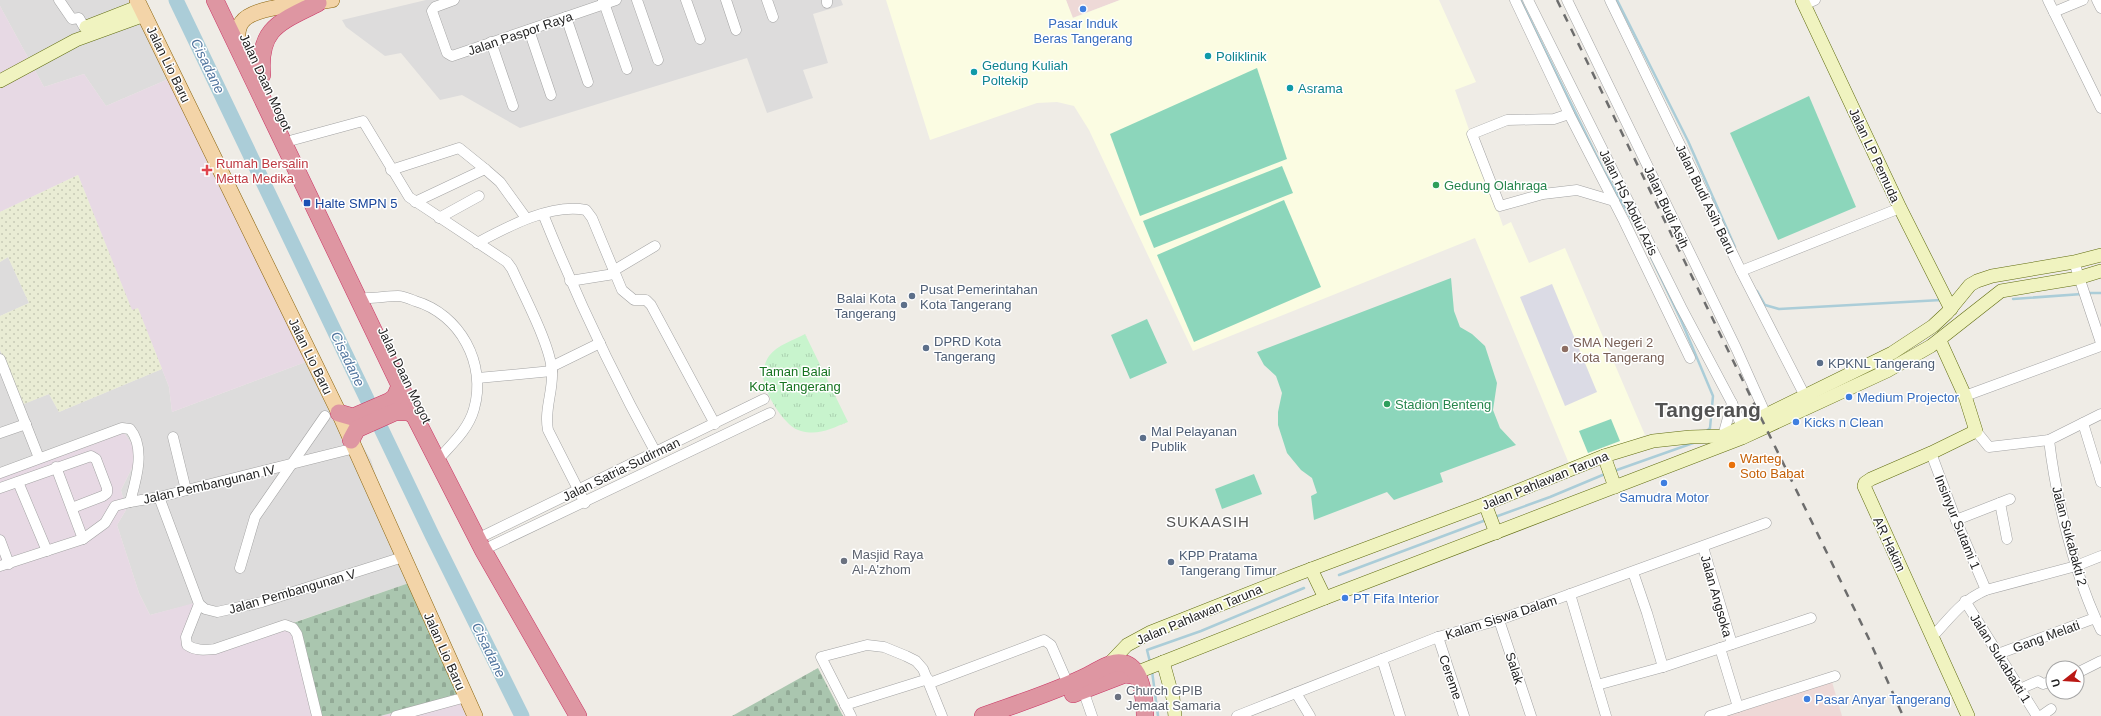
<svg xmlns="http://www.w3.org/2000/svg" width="2101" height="716" viewBox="0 0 2101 716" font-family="Helvetica,sans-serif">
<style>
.residential{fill:#dddcdc}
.commercial{fill:#eed9d7}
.industrial{fill:#e7d9e4}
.education{fill:#fbfce2}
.farmland{fill:url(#farmland-dots)}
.cemetery{fill:url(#cemetery-stones)}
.park{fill:url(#park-tufts)}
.pitch{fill:#8cd6bb}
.plaza{fill:#dbdbe5}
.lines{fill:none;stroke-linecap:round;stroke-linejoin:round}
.stream{stroke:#abcdd8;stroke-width:2.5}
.river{stroke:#abcdd8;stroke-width:15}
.street-casing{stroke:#a3a3a3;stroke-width:11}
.secondary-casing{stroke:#606c10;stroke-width:14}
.primary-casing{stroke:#8b650f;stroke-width:16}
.highway-casing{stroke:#ca3765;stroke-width:18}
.street{stroke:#fff;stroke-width:10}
.secondary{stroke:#f0f3c0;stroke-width:13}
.primary{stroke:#f3d4a8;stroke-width:15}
.highway{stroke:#de96a2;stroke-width:17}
.rail{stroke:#6d6d6d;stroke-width:2.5;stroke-dasharray:8 8;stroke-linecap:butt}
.shop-dot{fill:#3f7fe0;stroke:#fff;stroke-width:1.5}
.culture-dot{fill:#0f9aa8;stroke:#fff;stroke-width:1.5}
.health-dot{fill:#e0444e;stroke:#fff;stroke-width:1.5}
.leisure-dot{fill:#2e9e5b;stroke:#fff;stroke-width:1.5}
.transit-dot{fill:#1a4fb4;stroke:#fff;stroke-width:1.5}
.service-dot{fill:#5c6f8a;stroke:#fff;stroke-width:1.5}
.education-dot{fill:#8d6e63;stroke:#fff;stroke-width:1.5}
.food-dot{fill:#e8710a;stroke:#fff;stroke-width:1.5}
.worship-dot{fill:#6b7280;stroke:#fff;stroke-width:1.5}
.labels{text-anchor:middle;stroke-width:3;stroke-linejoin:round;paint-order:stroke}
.shop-label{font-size:13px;fill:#366cbe;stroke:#fff;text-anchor:start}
.street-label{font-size:13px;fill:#1f1f1f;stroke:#fff}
.culture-label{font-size:13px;fill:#0d838f;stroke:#fff;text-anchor:start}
.health-label{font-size:13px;fill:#be3a42;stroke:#fff;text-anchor:start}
.leisure-label{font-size:13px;fill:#27864d;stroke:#fff;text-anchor:start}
.transit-label{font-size:13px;fill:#164399;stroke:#fff;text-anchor:start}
.service-label{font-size:13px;fill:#4e5e75;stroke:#fff;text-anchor:start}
.education-label{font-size:13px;fill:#785e54;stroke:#fff;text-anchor:start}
.park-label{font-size:13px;fill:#177421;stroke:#fff}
.food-label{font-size:13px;fill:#c56008;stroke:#fff;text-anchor:start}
.worship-label{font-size:13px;fill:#5b616d;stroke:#fff;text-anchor:start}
.water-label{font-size:14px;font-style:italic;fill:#52769f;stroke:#fff}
.quarter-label{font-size:15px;letter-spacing:1px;fill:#525252;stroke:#fff}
.town-label{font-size:21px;font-weight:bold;fill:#525252;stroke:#fff}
</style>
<defs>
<pattern id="farmland-dots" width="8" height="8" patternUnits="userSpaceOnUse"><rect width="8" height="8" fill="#e9ecd4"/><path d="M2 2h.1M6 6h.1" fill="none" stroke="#c7cab6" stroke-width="1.8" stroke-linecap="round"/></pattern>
<pattern id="cemetery-stones" width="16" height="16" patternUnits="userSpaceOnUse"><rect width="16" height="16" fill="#aac6af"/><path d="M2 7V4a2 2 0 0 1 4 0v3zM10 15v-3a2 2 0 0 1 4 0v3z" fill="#92aa96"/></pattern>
<pattern id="park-tufts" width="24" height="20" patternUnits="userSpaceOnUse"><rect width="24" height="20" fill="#c8f4cd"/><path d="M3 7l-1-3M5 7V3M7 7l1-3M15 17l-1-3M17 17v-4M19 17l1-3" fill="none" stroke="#abd1b0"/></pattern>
</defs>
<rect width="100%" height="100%" fill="#efece6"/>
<g class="residential">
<polygon points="0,0 133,0 173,77 106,106 84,74 44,87 0,6"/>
<polygon points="426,0 841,0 843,5 813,14 828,63 803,70 813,98 767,113 747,58 520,128 462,95 440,100 401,53 385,56 346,27 342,20"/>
<polygon points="8,257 29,303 0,316 0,262"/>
<polygon points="0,350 23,404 49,394 59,412 162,369 169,387 172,412 311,360 371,460 409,583 210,651 184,649 197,603 150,615 139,593 117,525 126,510 121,490 139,454 124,433 0,478"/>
</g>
<g class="commercial">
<polygon points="1066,0 1120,0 1072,18"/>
<polygon points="1832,682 1842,716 1722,716"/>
</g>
<g class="industrial">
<polygon points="0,6 44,87 84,74 106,106 173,77 311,360 172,412 169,387 162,369 138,309 132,311 78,175 0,212"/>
<polygon points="124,433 139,454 121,490 126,510 117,525 139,593 150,615 198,602 184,648 210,651 293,623 314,716 0,716 0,478"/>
<polygon points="467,694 474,716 380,716"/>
</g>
<polygon class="education" points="886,0 1066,0 1073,18 1120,0 1439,0 1476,82 1455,90 1503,226 1511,222 1529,263 1565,248 1645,435 1570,466 1475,238 1193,351 1089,130 1074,106 1057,102 1037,103 930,140"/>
<polygon class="farmland" points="78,175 132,310 138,308 162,369 59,412 49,394 24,404 0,350 0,316 29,303 8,257 0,262 0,212"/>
<g class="cemetery">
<polygon points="409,583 467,694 380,716 314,716 293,623"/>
<polygon points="818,668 843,716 732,716"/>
</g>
<path class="park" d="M805,334L848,422C832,428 819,436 801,431C786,428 767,397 764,382C762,374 764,363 769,356C777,345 794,340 805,334Z"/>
<g class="pitch">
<polygon points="1257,68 1287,159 1140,216 1110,134"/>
<polygon points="1809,96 1856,207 1778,240 1730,133"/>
<polygon points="1282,166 1293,193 1154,248 1143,221"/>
<polygon points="1284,200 1321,287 1194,342 1157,255"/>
<polygon points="1451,278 1454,311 1460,327 1472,334 1485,346 1497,383 1493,410 1500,428 1516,445 1440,473 1443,482 1394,500 1387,492 1314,520 1311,496 1317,493 1312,478 1301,470 1287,453 1278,425 1278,412 1282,393 1276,376 1264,365 1257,352"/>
<polygon points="1147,319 1167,363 1130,379 1111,335"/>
<polygon points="1611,419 1620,441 1588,453 1579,431"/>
<polygon points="1254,474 1262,494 1222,509 1215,489"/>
</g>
<polygon class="plaza" points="1552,284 1597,392 1565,406 1520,297"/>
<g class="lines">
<g class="stream">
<polyline points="1617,0 1688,141 1735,247"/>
<polyline points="1521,1 1603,169 1638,231"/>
<polyline points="1651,257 1681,320 1713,396 1710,428 1707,431"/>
<polyline points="1757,291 1765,305 1779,309 1941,300"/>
<polyline points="2087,293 2101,293"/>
<polyline points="2013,299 2082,294"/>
<polyline points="1614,471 1696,442"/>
<polyline points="1495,517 1550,497 1605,474"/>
<polyline points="1339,575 1486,520"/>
<polyline points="1150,662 1147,650 1201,631 1304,588"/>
<polyline points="1152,671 1158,716"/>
</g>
<polyline class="river" points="176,0 432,535 522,716"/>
<defs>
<g id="street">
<polyline points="59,0 72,19 79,18 84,27"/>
<polyline points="454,0 435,7 432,11 447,53 452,56 616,0"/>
<polyline points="603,0 627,69"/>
<polyline points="637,0 658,60"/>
<polyline points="686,0 700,39"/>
<polyline points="726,0 736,30"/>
<polyline points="767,0 773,17"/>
<polyline points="827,0 827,3"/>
<polyline points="1515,0 1569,114 1624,221 1690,358"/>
<polyline points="1528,0 1681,307 1732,403 1742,427"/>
<polyline points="1567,0 1736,348 1766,415"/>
<polyline points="1610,0 1741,271 1805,396"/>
<polyline points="2048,0 2101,108"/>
<polyline points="2097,0 2101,8"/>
<polyline points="1804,5 1815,0"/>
<polyline points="2054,12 2083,0"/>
<polyline points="566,17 588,82"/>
<polyline points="529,30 551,95"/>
<polyline points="491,42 513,106"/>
<polyline points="1569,114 1554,119 1507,120 1472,134 1500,206 1543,194 1577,190 1614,201"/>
<path d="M293,140L363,121L409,197L507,262L512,269C523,294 551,346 552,372C553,392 544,410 548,430L585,503"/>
<polyline points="485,169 500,182 526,218"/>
<polyline points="391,170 459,148 485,169 415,202"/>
<path d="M543,214C576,296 613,375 656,453"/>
<polyline points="439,218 479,196"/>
<path d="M477,243C507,227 551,203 586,210L592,218L622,290L634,300H646L651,305L715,424"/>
<polyline points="2074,262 2101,343"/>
<polyline points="613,271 655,246"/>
<polyline points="1741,271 1900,208"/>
<polyline points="570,281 614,274"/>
<path d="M367,298C377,298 388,296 398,296C403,296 410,299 415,301C460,314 487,364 474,409C469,427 456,440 443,454"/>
<polyline points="0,359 39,458"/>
<polyline points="551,367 600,343"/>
<polyline points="478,378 552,371"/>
<polyline points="1965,396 2101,346"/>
<polyline points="2083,423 2101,482"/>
<polyline points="1976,431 1989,447 2049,440 2101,414"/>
<polyline points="0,433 26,424"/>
<polyline points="1723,436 1732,403"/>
<polyline points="173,437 186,490"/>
<path d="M2049,440C2056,499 2075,577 2101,630"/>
<polyline points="1931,453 1956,520 1986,590"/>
<polyline points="56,467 83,539 105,523 115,506 130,502"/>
<path d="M0,473L122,428L130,429C146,448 136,480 130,502L159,497L355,448"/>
<polyline points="18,482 47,551"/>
<polyline points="0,488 91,456 96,459 107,488 107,493 103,496 72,508"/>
<polyline points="159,497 199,604 205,609 217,612 262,602 403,557"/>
<polyline points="2000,503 2007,539"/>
<polyline points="1956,520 2010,499"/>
<polyline points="477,539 764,399"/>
<polyline points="0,540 9,564"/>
<polyline points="1703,547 1732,644"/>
<polyline points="483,550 770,413"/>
<polyline points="0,566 83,539"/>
<polyline points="240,568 255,517 325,416"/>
<polyline points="1633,572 1647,613 1663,667"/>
<polyline points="1570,594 1606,716"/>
<polyline points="1965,601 2037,716"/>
<path d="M199,604L186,637L187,645C196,651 204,650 215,649L285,625L293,628L297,634L317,716"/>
<polyline points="1499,620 1531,716"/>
<path d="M1933,636C1951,617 1961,601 1986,590L2076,566L2101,556"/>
<polyline points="1438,637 1464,716"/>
<polyline points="1720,648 1738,707"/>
<polyline points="1998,654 2095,618"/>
<polyline points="1382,659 1400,716"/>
<polyline points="2077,673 2101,661"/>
<polyline points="930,683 1044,640 1051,645 1068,684"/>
<polyline points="1597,685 1663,667 1811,618"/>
<polyline points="2020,689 2038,681 2043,684 2053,681"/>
<polyline points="1083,690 1092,716"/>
<polyline points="1296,693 1310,716"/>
<polyline points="845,705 928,679"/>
<polyline points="396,716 466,697"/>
<polyline points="851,716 821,657 867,645 884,647 906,656 916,661 923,669 942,716"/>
<polyline points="1237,716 1438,637 1499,620 1766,523"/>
<polyline points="1710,716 1835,676"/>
<polyline points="2041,716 2051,709"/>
</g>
<g id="secondary">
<polyline points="1802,0 1900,208 1951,309"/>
<polyline points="86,27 140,6"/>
<polyline points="0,81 76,40 145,15"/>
<polyline points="1940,341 1965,396 1976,431 1931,453 1871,479 1865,483 1864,486 1968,716"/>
<polyline points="1604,456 1615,487"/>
<polyline points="1485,504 1496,533"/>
<polyline points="1311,569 1325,598"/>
<polyline points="1163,662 1173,698 1175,716"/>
<polyline points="1108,665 1127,645 1151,632 1298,574 1485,504 1604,456 1653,441 1690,437 1723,436 1892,353 1933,326 1947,313 1970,285 1977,281 1992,276 2074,262 2101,255"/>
<polyline points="1137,676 1143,670 1325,598 1742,438 1887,371 1931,346 2001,291 2078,278 2101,271"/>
</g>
<g id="primary">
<polyline points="137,0 339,413 475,716"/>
<path d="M238,49C238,40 236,29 242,22C254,5 311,4 332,0"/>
</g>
<g id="highway">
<polyline points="215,0 414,415 483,550 578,716"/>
<path d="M262,75C258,27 281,22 318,3"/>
<polyline points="339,413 353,417 390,401 395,397 400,386"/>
<polyline points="351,440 357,429 395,412 408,412 414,415"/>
<polyline points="1073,694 1125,674 1137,676"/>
<path d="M983,716C1019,703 1055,692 1089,675C1100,670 1112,659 1126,664C1142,670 1145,701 1145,716"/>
</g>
</defs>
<use href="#street" class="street-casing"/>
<use href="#secondary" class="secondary-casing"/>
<use href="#primary" class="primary-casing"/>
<use href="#highway" class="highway-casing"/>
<use href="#street" class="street"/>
<use href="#secondary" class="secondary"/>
<use href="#primary" class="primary"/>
<use href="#highway" class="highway"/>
<polyline class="rail" points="1557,0 1868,637 1903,716"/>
</g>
<g class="shop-dot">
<circle cx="1083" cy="9" r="4"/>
<circle cx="1849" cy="397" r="4"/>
<circle cx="1796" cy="422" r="4"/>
<circle cx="1664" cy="483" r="4"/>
<circle cx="1345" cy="598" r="4"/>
<circle cx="1807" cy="699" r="4"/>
</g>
<g class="culture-dot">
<circle cx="1208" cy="56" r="4"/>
<circle cx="974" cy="72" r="4"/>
<circle cx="1290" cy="88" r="4"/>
</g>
<path class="health-dot" d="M205 164h4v4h4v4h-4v4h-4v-4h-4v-4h4z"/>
<g class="leisure-dot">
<circle cx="1436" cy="185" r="4"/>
<circle cx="1387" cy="404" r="4"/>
</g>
<rect class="transit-dot" x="303" y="199" width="8" height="8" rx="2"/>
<g class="service-dot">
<circle cx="912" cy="296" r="4"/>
<circle cx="904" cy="305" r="4"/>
<circle cx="926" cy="348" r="4"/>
<circle cx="1820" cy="363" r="4"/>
<circle cx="1143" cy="438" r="4"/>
<circle cx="1171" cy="562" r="4"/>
</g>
<circle class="education-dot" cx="1565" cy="349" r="4"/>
<circle class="food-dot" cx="1732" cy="465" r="4"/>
<g class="worship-dot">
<circle cx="844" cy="561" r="4"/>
<circle cx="1118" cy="697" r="4"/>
</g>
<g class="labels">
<g class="shop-label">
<text x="1083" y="28" text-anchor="middle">Pasar Induk<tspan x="1083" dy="15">Beras Tangerang</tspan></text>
<text x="1857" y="402">Medium Projector</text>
<text x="1804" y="427">Kicks n Clean</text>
<text x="1664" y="502" text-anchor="middle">Samudra Motor</text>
<text x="1353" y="603">PT Fifa Interior</text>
<text x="1815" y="704">Pasar Anyar Tangerang</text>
</g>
<g class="street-label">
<text transform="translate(520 33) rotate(-19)" y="5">Jalan Paspor Raya</text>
<text transform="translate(169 64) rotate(64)" y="5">Jalan Lio Baru</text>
<text transform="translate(266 82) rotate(65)" y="5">Jalan Daan Mogot</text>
<text transform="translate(1875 155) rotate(65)" y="5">Jalan LP Pemuda</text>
<text transform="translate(1706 199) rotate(64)" y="5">Jalan Budi Asih Baru</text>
<text transform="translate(1629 202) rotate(64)" y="5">Jalan HS Abdul Azis</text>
<text transform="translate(1667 207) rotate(65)" y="5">Jalan Budi Asih</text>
<text transform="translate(311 356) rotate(64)" y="5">Jalan Lio Baru</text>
<text transform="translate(405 375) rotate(64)" y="5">Jalan Daan Mogot</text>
<text transform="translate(621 469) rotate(-26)" y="5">Jalan Satria-Sudirman</text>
<text transform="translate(1545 480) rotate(-22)" y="5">Jalan Pahlawan Taruna</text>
<text transform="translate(209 484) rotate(-13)" y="5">Jalan Pembangunan IV</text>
<text transform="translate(1958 522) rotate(68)" y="5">Insinyur Sutami 1</text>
<text transform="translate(2070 536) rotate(75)" y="5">Jalan Sukabakti 2</text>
<text transform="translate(1890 544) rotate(65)" y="5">AR Hakim</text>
<text transform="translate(292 591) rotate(-16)" y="5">Jalan Pembangunan V</text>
<text transform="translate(1717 596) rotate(74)" y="5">Jalan Angsoka</text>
<text transform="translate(1199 614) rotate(-23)" y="5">Jalan Pahlawan Taruna</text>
<text transform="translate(1501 617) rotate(-18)" y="5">Kalam Siswa Dalam</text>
<text transform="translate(2046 636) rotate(-20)" y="5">Gang Melati</text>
<text transform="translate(445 651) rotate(66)" y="5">Jalan Lio Baru</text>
<text transform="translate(2001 658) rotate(58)" y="5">Jalan Sukabakti 1</text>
<text transform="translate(1515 668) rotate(72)" y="5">Salak</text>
<text transform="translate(1451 677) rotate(71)" y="5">Cereme</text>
</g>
<g class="culture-label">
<text x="1216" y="61">Poliklinik</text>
<text x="982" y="70">Gedung Kuliah<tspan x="982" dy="15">Poltekip</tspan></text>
<text x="1298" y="93">Asrama</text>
</g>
<g class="health-label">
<text x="216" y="168">Rumah Bersalin<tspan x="216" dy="15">Metta Medika</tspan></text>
</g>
<g class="leisure-label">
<text x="1444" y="190">Gedung Olahraga</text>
<text x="1395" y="409">Stadion Benteng</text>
</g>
<g class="transit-label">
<text x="315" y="208">Halte SMPN 5</text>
</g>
<g class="service-label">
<text x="920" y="294">Pusat Pemerintahan<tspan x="920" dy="15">Kota Tangerang</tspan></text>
<text x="896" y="303" text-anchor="end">Balai Kota<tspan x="896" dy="15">Tangerang</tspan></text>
<text x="934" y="346">DPRD Kota<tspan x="934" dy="15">Tangerang</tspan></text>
<text x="1828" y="368">KPKNL Tangerang</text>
<text x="1151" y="436">Mal Pelayanan<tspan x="1151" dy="15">Publik</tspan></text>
<text x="1179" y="560">KPP Pratama<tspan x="1179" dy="15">Tangerang Timur</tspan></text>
</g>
<g class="education-label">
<text x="1573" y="347">SMA Negeri 2<tspan x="1573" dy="15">Kota Tangerang</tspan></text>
</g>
<g class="park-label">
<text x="795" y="376">Taman Balai<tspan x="795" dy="15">Kota Tangerang</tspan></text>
</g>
<g class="food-label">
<text x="1740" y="463">Warteg<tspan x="1740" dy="15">Soto Babat</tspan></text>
</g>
<g class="worship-label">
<text x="852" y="559">Masjid Raya<tspan x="852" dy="15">Al-A'zhom</tspan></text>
<text x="1126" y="695">Church GPIB<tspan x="1126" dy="15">Jemaat Samaria</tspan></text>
</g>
<g class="water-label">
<text transform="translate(208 66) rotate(64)" y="5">Cisadane</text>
<text transform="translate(348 359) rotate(64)" y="5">Cisadane</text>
<text transform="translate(489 650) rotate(64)" y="5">Cisadane</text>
</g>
<g class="quarter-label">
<text x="1208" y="527">SUKAASIH</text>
</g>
<g class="town-label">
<text x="1708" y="417">Tangerang</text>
</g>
</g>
<g transform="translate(2065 680) rotate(253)"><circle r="19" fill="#ffffff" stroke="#a5a5a5"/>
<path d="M0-3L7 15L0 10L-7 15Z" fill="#ba1814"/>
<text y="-6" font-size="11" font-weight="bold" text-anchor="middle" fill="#1f1f1f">U</text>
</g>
</svg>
